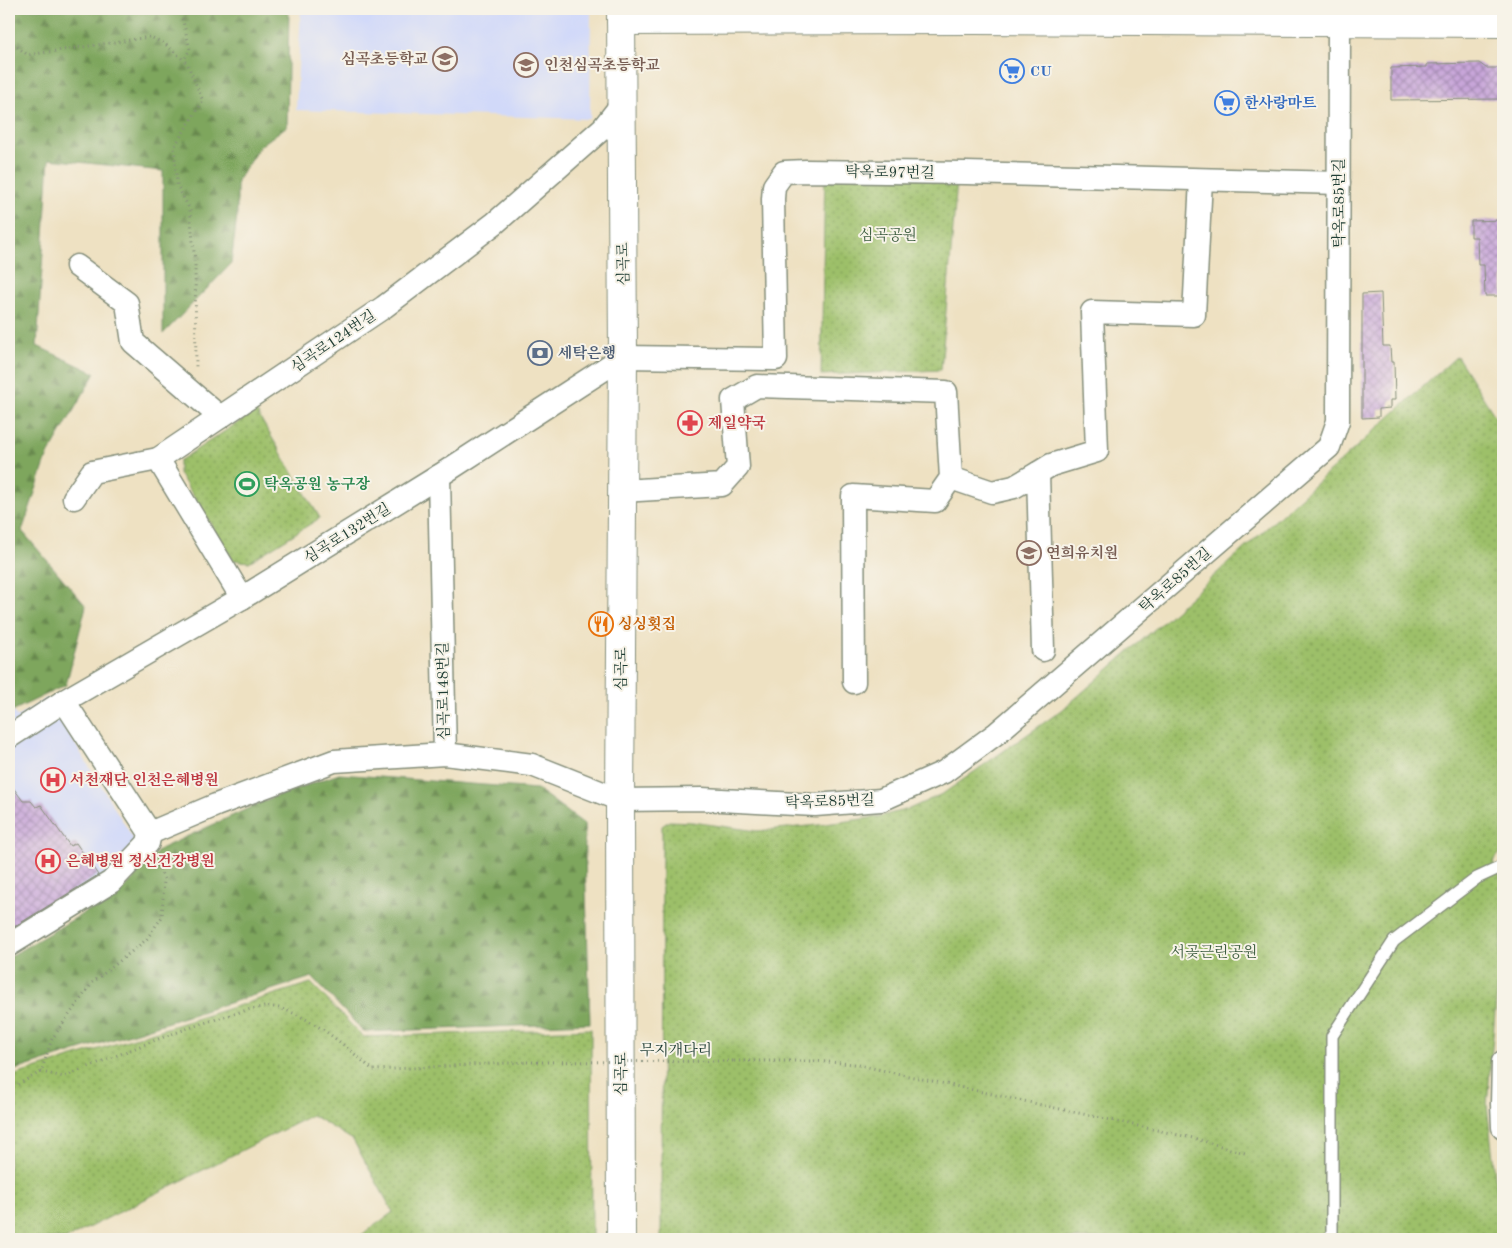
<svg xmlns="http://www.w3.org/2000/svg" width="1512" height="1248" viewBox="0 0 1512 1248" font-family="'Old Standard TT','Noto Serif KR',serif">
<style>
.built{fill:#d1d9f9}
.green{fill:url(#green-dots);stroke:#5e7e4e}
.forest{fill:url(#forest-firs);stroke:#4e7248}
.building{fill:url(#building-cross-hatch)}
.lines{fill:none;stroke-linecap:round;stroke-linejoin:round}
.service-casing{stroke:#868f7b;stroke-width:14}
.minor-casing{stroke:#868f7b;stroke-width:25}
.tertiary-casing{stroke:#868f7b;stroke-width:30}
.path{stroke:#868f7b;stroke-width:3;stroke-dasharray:1 4;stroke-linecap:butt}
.service{stroke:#fff;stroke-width:11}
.minor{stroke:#fff;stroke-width:22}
.tertiary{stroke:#fff;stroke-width:28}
.path-bridge{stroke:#868f7b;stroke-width:3;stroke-dasharray:1 4;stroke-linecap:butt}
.labels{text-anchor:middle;stroke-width:4;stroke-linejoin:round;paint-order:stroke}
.education-label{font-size:15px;font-weight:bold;fill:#785e54;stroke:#f7f3e8;text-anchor:start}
.shop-label{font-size:15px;font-weight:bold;fill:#366cbe;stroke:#f7f3e8;text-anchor:start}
.street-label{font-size:15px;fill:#1f3d34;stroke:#f7f3e8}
.park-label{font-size:15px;fill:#3e5e41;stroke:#f7f3e8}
.service-label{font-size:15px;font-weight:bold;fill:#4e5e75;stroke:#f7f3e8;text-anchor:start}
.health-label{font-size:15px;font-weight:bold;fill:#be3a42;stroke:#f7f3e8;text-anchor:start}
.leisure-label{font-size:15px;font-weight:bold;fill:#27864d;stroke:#f7f3e8;text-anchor:start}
.food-label{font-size:15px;font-weight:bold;fill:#c56008;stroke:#f7f3e8;text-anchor:start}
</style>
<defs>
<pattern id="green-dots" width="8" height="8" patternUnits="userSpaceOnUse" patternTransform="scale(1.25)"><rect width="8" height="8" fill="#9dc069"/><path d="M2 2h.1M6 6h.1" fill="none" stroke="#7f9d57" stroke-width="1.8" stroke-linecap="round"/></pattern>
<pattern id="forest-firs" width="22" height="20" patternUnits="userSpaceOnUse" patternTransform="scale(1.25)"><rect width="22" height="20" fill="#7ea65d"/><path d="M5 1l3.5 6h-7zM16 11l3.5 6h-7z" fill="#67884e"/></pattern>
<pattern id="building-cross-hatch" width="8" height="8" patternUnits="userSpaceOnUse" patternTransform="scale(1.25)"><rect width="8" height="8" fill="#c8a6d9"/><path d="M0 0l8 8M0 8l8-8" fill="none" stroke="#a288b1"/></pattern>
</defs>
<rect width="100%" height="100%" fill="#f7f3e8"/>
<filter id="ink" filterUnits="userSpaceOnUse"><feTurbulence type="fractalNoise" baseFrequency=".02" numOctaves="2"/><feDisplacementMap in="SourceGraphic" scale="10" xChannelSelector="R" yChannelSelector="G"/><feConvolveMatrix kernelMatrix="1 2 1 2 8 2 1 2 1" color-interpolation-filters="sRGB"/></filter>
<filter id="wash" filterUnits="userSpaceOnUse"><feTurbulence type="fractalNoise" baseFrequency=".0096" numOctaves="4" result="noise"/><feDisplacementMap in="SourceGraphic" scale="20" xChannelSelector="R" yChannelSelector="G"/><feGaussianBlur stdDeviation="1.12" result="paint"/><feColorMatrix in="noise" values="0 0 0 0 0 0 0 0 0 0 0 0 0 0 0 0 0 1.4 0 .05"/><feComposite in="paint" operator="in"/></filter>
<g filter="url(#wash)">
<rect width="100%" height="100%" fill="#eee1c2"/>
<g class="built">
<polygon points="301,9 591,9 590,119 296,110"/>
<polygon points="47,698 136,843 144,862 9,953 9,706 17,717"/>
</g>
<g class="green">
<polygon points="825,169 958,169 941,370 821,375"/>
<polygon points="1457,356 1503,429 1503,849 1493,862 1503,882 1503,921 1487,1105 1501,1229 1503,1233 1503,1239 661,1239 662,826 669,821 692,822 757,831 818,825 877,817 909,809 944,793 1062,710 1165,620"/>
<polygon points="256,411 320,518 249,562 233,560 179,473 179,461"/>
<polygon points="311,983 363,1037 591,1029 592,1239 356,1239 393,1212 353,1140 312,1115 66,1239 9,1239 9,1077"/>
</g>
<g class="forest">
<polygon points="9,9 289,9 287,126 260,146 237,181 237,216 231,264 163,334 163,171 49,159 37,346 95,373 47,457 22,531 86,606 66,685 12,711 9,707"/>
<polygon points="339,774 537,789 584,824 590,1023 364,1032 312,977 9,1072 9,957 123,890 160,849 273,797"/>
</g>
<g id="blocks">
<g class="building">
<polygon points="1479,63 1486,68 1503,68 1503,99 1391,100 1391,68 1427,67 1427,64"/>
<polygon points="1503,220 1503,296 1485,296 1484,265 1478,265 1477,237 1471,237 1471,221"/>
<polygon points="1381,293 1383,346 1390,346 1391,362 1394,362 1395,400 1390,400 1390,408 1379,409 1379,417 1362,418 1362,294"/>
<polygon points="9,782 23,801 31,801 36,807 41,805 70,846 76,843 98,875 9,930"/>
</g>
</g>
</g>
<g filter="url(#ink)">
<use href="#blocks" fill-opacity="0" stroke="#868f7b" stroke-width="1"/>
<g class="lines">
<defs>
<polyline id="service" points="1332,1239 1332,1036 1394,941 1477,878 1503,866"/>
<g id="minor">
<polyline points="77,266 127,303 133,342 220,417"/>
<polyline points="439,476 445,754"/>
<polyline points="951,478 992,492 1014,487 1038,473"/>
<polyline points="622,491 722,485 738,467 733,400 757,386 946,392 951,478 935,501 853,496 854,682"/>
<polyline points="74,498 92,472 158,459"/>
<polyline points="242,598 158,459 384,307 495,223 603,128 621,105"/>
<polyline points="1043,650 1038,473 1051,465 1097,451 1092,312 1194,315 1201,180"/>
<polyline points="9,737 64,701 242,598 439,476 623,357 776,359 773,199 774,186 784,172 806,171 966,173 1339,183"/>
<polyline points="150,833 216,805 334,761 445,754 532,765 620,800 702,799 815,805 881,800 944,772 997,733 1329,447 1338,421 1339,22"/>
<polyline points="9,945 111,882 148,843 150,833 64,701"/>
<polyline points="1503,1062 1502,1104 1503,1127"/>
</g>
<g id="tertiary">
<polyline points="621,9 623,357 620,800 621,1239"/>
<polyline points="621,21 973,20 1503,23"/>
</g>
</defs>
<use href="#service" class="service-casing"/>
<use href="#minor" class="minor-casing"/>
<use href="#tertiary" class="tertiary-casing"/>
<g class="path">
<polyline points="180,9 190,49 184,60"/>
<polyline points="9,41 28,55 150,37 164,43 187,63 203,101 174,147 177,185 190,210 195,263 196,369"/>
<polyline points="734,1061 815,1061 854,1064 1193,1138 1248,1154"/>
<path d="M41,1072L64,1077C118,1055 171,1032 227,1016C243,1011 263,1004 279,1008C316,1019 345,1046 373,1070L527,1062"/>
<polyline points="9,1089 41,1072 52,1039 92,983 146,940 162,917 164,879 157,864"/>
</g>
<use href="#service" class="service"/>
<use href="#minor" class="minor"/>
<use href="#tertiary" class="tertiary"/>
<polyline class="path-bridge" points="527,1062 734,1061"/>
</g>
</g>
<defs>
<symbol id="school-ring" viewBox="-11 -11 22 22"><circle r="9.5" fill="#f7f3e8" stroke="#8d6e63" stroke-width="1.5"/><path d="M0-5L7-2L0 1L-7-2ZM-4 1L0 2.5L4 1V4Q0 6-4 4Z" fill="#8d6e63"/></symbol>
<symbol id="supermarket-ring" viewBox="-11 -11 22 22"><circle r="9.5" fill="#f7f3e8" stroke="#3f7fe0" stroke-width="1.5"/><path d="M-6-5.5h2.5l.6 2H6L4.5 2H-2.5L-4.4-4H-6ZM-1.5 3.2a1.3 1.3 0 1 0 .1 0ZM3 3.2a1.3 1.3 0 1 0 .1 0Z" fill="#3f7fe0"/></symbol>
<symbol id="bank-ring" viewBox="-11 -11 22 22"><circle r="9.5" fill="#f7f3e8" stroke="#5c6f8a" stroke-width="1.5"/><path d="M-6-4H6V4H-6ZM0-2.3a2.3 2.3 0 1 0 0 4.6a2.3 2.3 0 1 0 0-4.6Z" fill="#5c6f8a"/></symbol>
<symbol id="pharmacy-ring" viewBox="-11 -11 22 22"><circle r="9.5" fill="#f7f3e8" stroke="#e0444e" stroke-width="1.5"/><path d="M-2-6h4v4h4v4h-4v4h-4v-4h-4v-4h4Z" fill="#e0444e"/></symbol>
<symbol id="stadium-ring" viewBox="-11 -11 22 22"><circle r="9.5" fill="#f7f3e8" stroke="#2e9e5b" stroke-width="1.5"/><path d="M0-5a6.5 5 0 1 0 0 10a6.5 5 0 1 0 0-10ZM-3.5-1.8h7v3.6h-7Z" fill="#2e9e5b"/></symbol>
<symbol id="restaurant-ring" viewBox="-11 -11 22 22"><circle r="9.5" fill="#f7f3e8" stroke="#e8710a" stroke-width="1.5"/><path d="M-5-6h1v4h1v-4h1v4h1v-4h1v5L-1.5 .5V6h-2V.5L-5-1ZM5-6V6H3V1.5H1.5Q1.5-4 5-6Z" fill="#e8710a"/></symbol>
<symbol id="hospital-ring" viewBox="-11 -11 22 22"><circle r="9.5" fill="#f7f3e8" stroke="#e0444e" stroke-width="1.5"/><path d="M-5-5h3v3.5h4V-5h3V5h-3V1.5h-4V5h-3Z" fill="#e0444e"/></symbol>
</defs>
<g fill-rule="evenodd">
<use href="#school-ring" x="431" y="45" width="28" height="28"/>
<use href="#school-ring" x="512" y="51" width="28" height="28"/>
<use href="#supermarket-ring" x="998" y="57" width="28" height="28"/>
<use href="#supermarket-ring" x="1213" y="89" width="28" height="28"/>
<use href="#bank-ring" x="526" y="339" width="28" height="28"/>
<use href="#pharmacy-ring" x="676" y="409" width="28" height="28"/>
<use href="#stadium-ring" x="233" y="470" width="28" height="28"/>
<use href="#school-ring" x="1015" y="539" width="28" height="28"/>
<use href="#restaurant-ring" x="587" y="610" width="28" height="28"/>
<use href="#hospital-ring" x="39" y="766" width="28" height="28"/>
<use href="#hospital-ring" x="34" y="847" width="28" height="28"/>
</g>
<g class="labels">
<g class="education-label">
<text x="428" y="64" text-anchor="end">심곡초등학교</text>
<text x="544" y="70">인천심곡초등학교</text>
<text x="1046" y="558">연희유치원</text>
</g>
<g class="shop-label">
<text x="1030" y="76">CU</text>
<text x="1244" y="108">한사랑마트</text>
</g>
<g class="street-label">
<text transform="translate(890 172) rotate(1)" y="5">탁옥로97번길</text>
<text transform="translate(1339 203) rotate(-90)" y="5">탁옥로85번길</text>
<text transform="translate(623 264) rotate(-91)" y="5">심곡로</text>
<text transform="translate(333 341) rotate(-34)" y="5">심곡로124번길</text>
<text transform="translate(347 533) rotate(-32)" y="5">심곡로132번길</text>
<text transform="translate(1175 580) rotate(-41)" y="5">탁옥로85번길</text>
<text transform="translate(621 669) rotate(-90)" y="5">심곡로</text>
<text transform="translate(443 691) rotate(-91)" y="5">심곡로148번길</text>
<text transform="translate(830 801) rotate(-2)" y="5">탁옥로85번길</text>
<text x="676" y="1055">무지개다리</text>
<text transform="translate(621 1074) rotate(-90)" y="5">심곡로</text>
</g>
<g class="park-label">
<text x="888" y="240">심곡공원</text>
<text x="1214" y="957">서곶근린공원</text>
</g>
<g class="service-label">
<text x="558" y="358">세탁은행</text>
</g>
<g class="health-label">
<text x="708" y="428">제일약국</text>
<text x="70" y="785">서천재단 인천은혜병원</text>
<text x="66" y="866">은혜병원 정신건강병원</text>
</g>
<g class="leisure-label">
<text x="264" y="489">탁옥공원 농구장</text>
</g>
<g class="food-label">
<text x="618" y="629">싱싱횟집</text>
</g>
</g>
<rect width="1512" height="1248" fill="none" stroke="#f7f3e8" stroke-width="30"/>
</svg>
